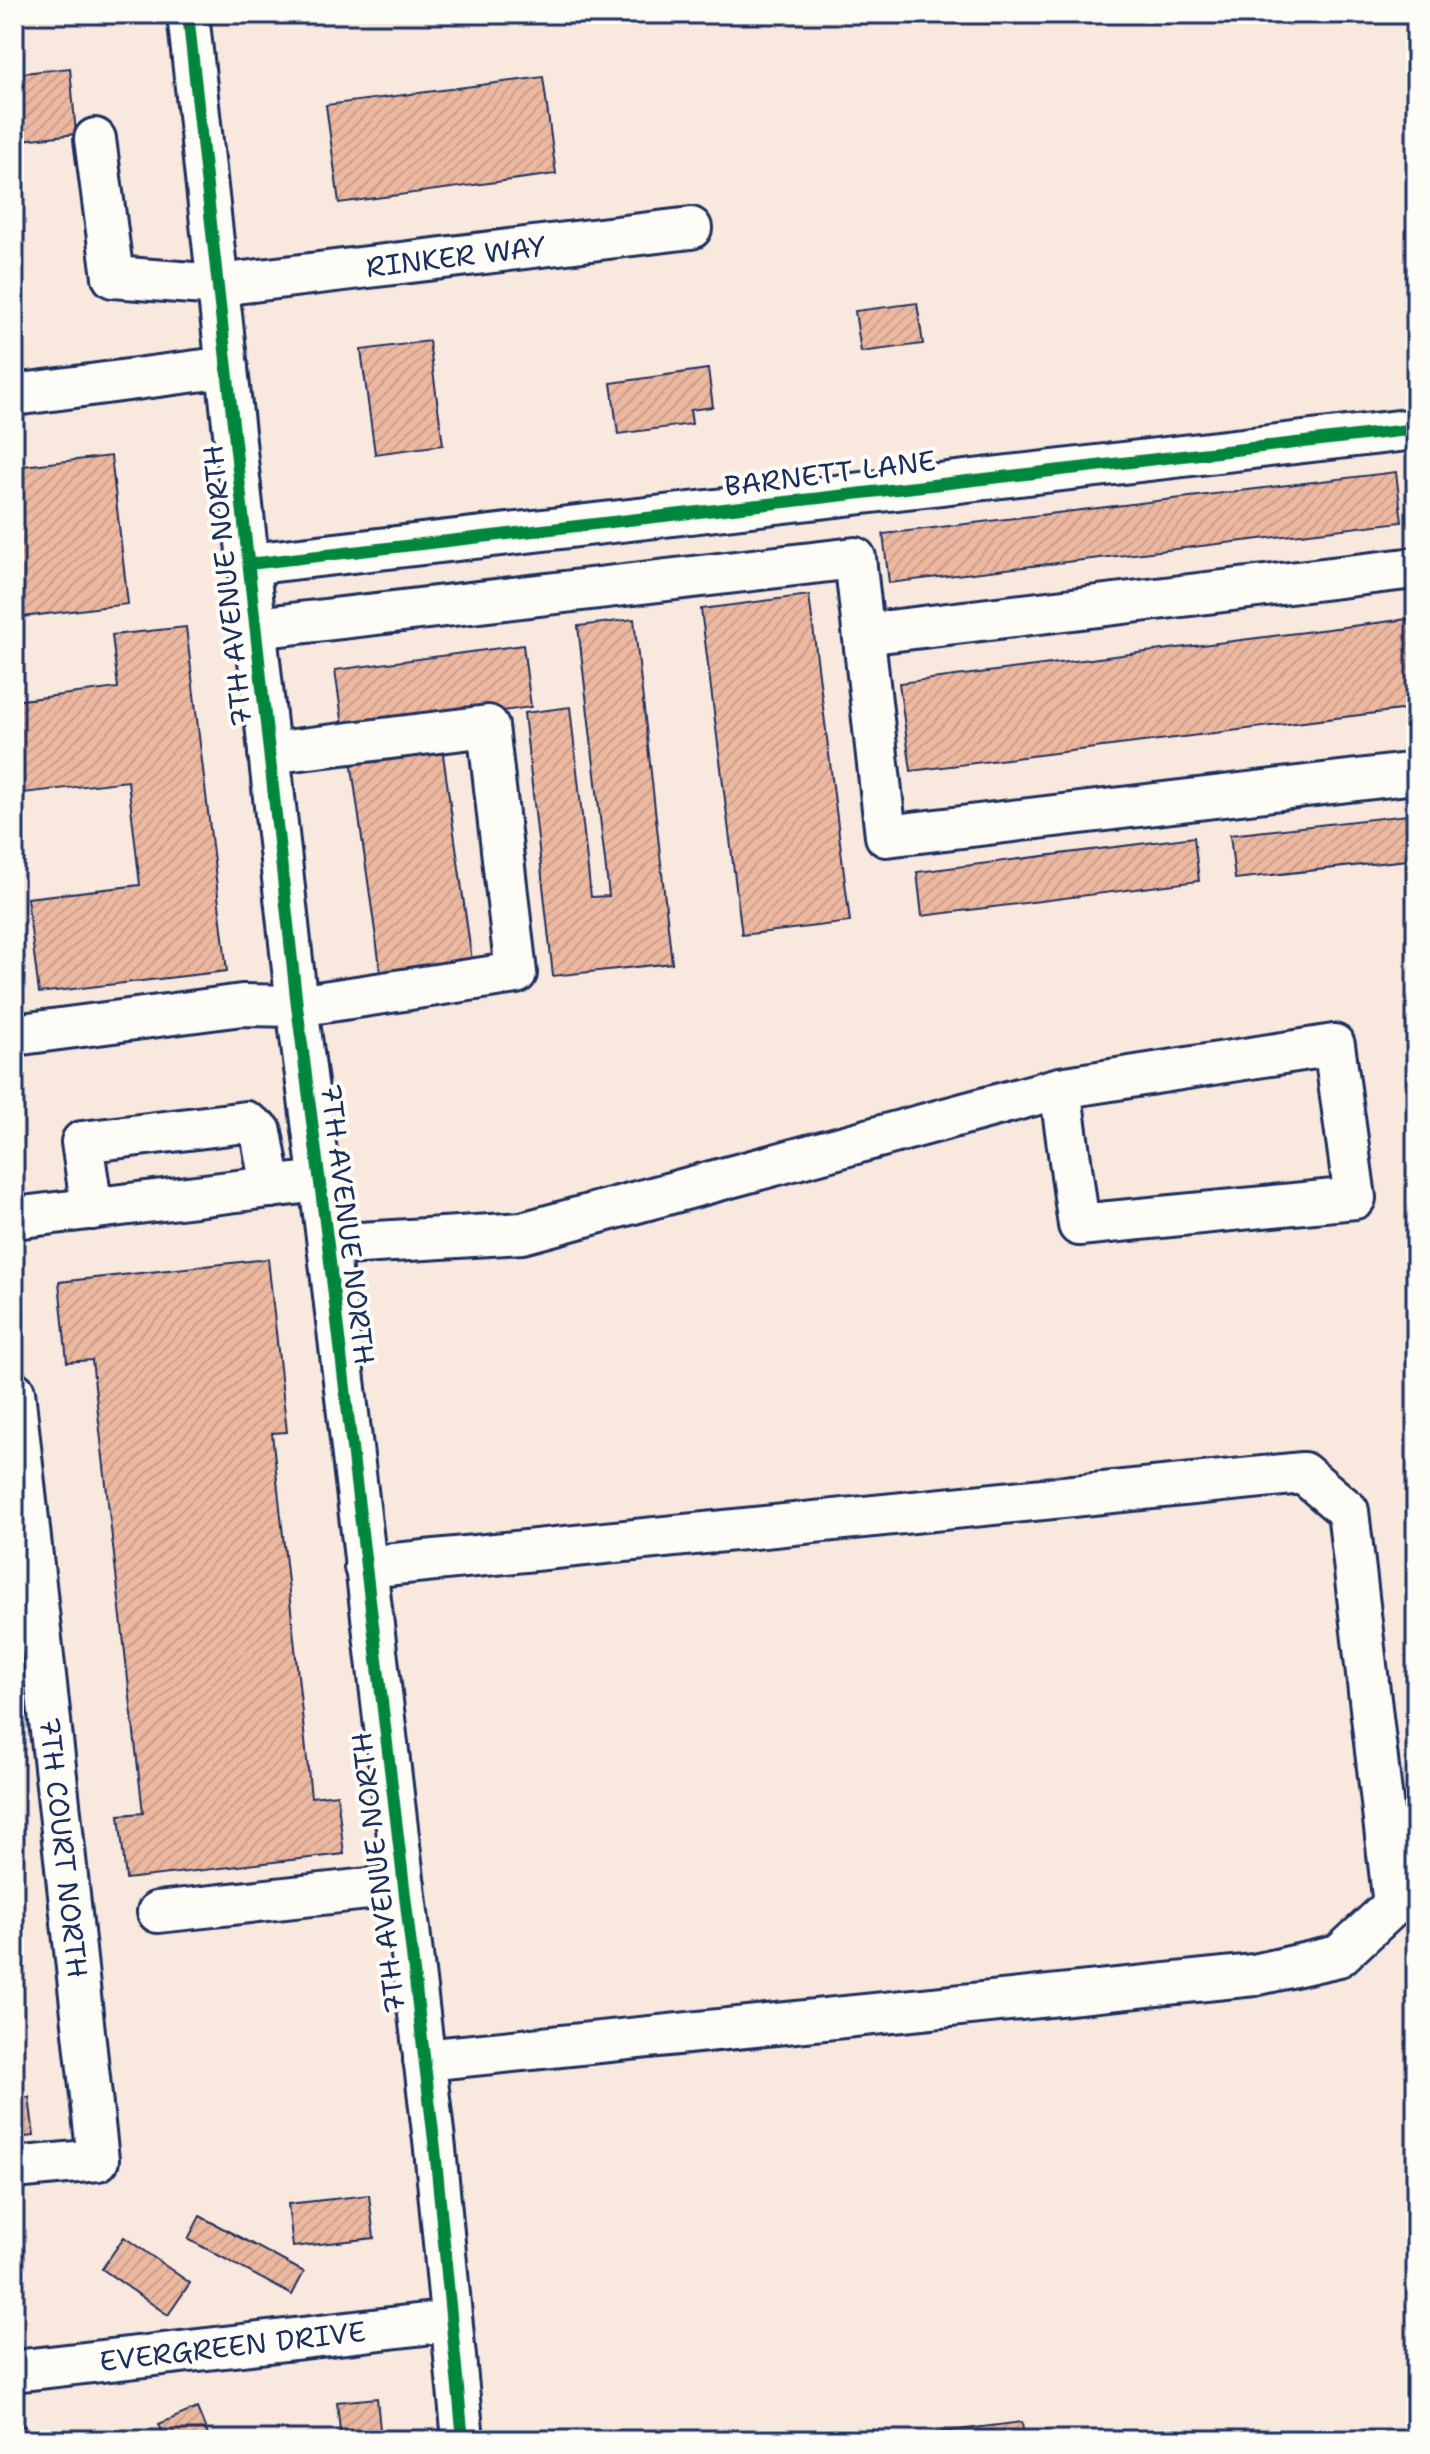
<svg xmlns="http://www.w3.org/2000/svg" width="1430" height="2454" viewBox="0 0 1430 2454" font-family="'Shantell Sans',sans-serif">
<style>
.building{fill:url(#building-hatch);stroke:#1b2f5e;stroke-width:2}
.lines{fill:none;stroke-linecap:round;stroke-linejoin:round}
.minor-casing{stroke:#1b2f5e;stroke-width:46}
.minor{stroke:#fdfcf7;stroke-width:40}
.cycleway-casing{stroke:#fdfcf7;stroke-width:17}
.cycleway{stroke:#00873e;stroke-width:12}
.labels{text-anchor:middle;stroke-width:8;stroke-linejoin:round;paint-order:stroke}
.street-label{font-size:28px;fill:#1b2f5e;stroke:#fdfcf7}
</style>
<defs>
<pattern id="building-hatch" width="6" height="6" patternUnits="userSpaceOnUse" patternTransform="scale(2)"><rect width="6" height="6" fill="#edb8a0"/><path d="M-1 1l2-2M0 6l6-6M5 7l2-2" fill="none" stroke="#cb9e8c"/></pattern>
</defs>
<rect width="100%" height="100%" fill="#f8e8dd"/>
<filter id="ink" filterUnits="userSpaceOnUse"><feTurbulence type="fractalNoise" baseFrequency=".0125" numOctaves="2"/><feDisplacementMap in="SourceGraphic" scale="16" xChannelSelector="R" yChannelSelector="G"/><feConvolveMatrix kernelMatrix="1 2 1 2 8 2 1 2 1" color-interpolation-filters="sRGB"/></filter>
<g filter="url(#ink)">
<g class="building">
<polygon points="70,68 76,134 14,141 14,74"/>
<polygon points="543,77 556,174 339,203 326,105"/>
<polygon points="917,303 923,344 861,352 855,311"/>
<polygon points="429,341 443,445 375,454 361,350"/>
<polygon points="708,369 713,407 690,410 692,424 618,434 611,383"/>
<polygon points="111,456 128,604 14,618 14,467"/>
<polygon points="1396,472 1402,522 889,583 883,534"/>
<polygon points="809,595 850,922 742,935 701,609"/>
<polygon points="1416,618 1416,708 911,771 899,683"/>
<polygon points="634,619 672,963 553,976 524,713 570,707 591,897 609,896 578,626"/>
<polygon points="186,627 227,971 39,993 27,898 140,885 128,781 15,794 14,701 118,688 112,635"/>
<polygon points="523,645 531,707 344,733 335,670"/>
<polygon points="441,740 473,968 382,981 350,753"/>
<polygon points="1416,814 1416,859 1235,879 1230,835"/>
<polygon points="1194,837 1199,881 922,916 917,872"/>
<polygon points="268,1259 287,1432 272,1433 311,1797 337,1794 344,1854 126,1879 119,1815 143,1813 92,1360 67,1362 59,1282"/>
<polygon points="29,2097 34,2136 14,2138 14,2098"/>
<polygon points="369,2195 374,2238 293,2247 288,2204"/>
<polygon points="200,2216 304,2272 292,2295 188,2239"/>
<polygon points="124,2237 190,2283 168,2315 102,2269"/>
<polygon points="377,2398 381,2440 341,2440 337,2402"/>
<polygon points="197,2408 210,2440 166,2440 159,2424"/>
<polygon points="1022,2422 1024,2440 877,2440"/>
<polygon points="24,2425 30,2440 14,2440 14,2429"/>
</g>
<g class="lines">
<defs>
<g id="minor">
<polyline points="188,14 297,1006 328,1245 435,2149 463,2440"/>
<path id="s1" d="M95,139L113,277L219,285L691,228"/>
<polyline points="14,395 227,367"/>
<polyline points="249,564 1416,429"/>
<polyline points="256,628 855,558 886,836 1416,773"/>
<polyline points="864,634 1415,568"/>
<polyline points="14,1035 242,1005 297,1006 516,973 488,726 269,753"/>
<polyline points="92,1209 82,1142 246,1122 261,1132 271,1187"/>
<polyline points="14,1218 319,1181"/>
<polyline points="328,1245 522,1233 1060,1088 1334,1045 1355,1198 1079,1225 1060,1088"/>
<path id="s2" d="M14,1392L98,2160L14,2168"/>
<polyline points="365,1567 1303,1473 1348,1511 1394,1905 1339,1956 1254,1975 424,2060"/>
<polyline points="158,1912 404,1885"/>
<path id="s3" d="M14,2371L451,2321"/>
</g>
</defs>
<use href="#minor" class="minor-casing"/>
<use href="#minor" class="minor"/>
<defs>
<g id="cycleway">
<polyline points="188,14 297,1006 328,1245 435,2149 463,2440"/>
<polyline points="249,564 1416,429"/>
</g>
</defs>
<use href="#cycleway" class="cycleway-casing"/>
<use href="#cycleway" class="cycleway"/>
</g>
</g>
<g class="labels">
<g class="street-label">
<text dy="10" stroke="none"><textPath href="#s1" startOffset="484">RINKER WAY</textPath></text>
<text transform="translate(830 473) rotate(-7)" y="10">BARNETT LANE</text>
<text transform="translate(227 586) rotate(-96)" y="10">7TH AVENUE NORTH</text>
<text transform="translate(348 1224) rotate(83)" y="10">7TH AVENUE NORTH</text>
<text dy="10" stroke="none"><textPath href="#s2" startOffset="458">7TH COURT NORTH</textPath></text>
<text transform="translate(378 1873) rotate(-97)" y="10">7TH AVENUE NORTH</text>
<text dy="10" stroke="none"><textPath href="#s3" startOffset="220">EVERGREEN DRIVE</textPath></text>
</g>
</g>
<rect width="1430" height="2454" fill="none" stroke="#fdfcf7" stroke-width="48"/>
<rect x="24" y="24" width="1382" height="2406" fill="none" stroke="#1b2f5e" stroke-width="3" filter="url(#ink)"/>
</svg>
